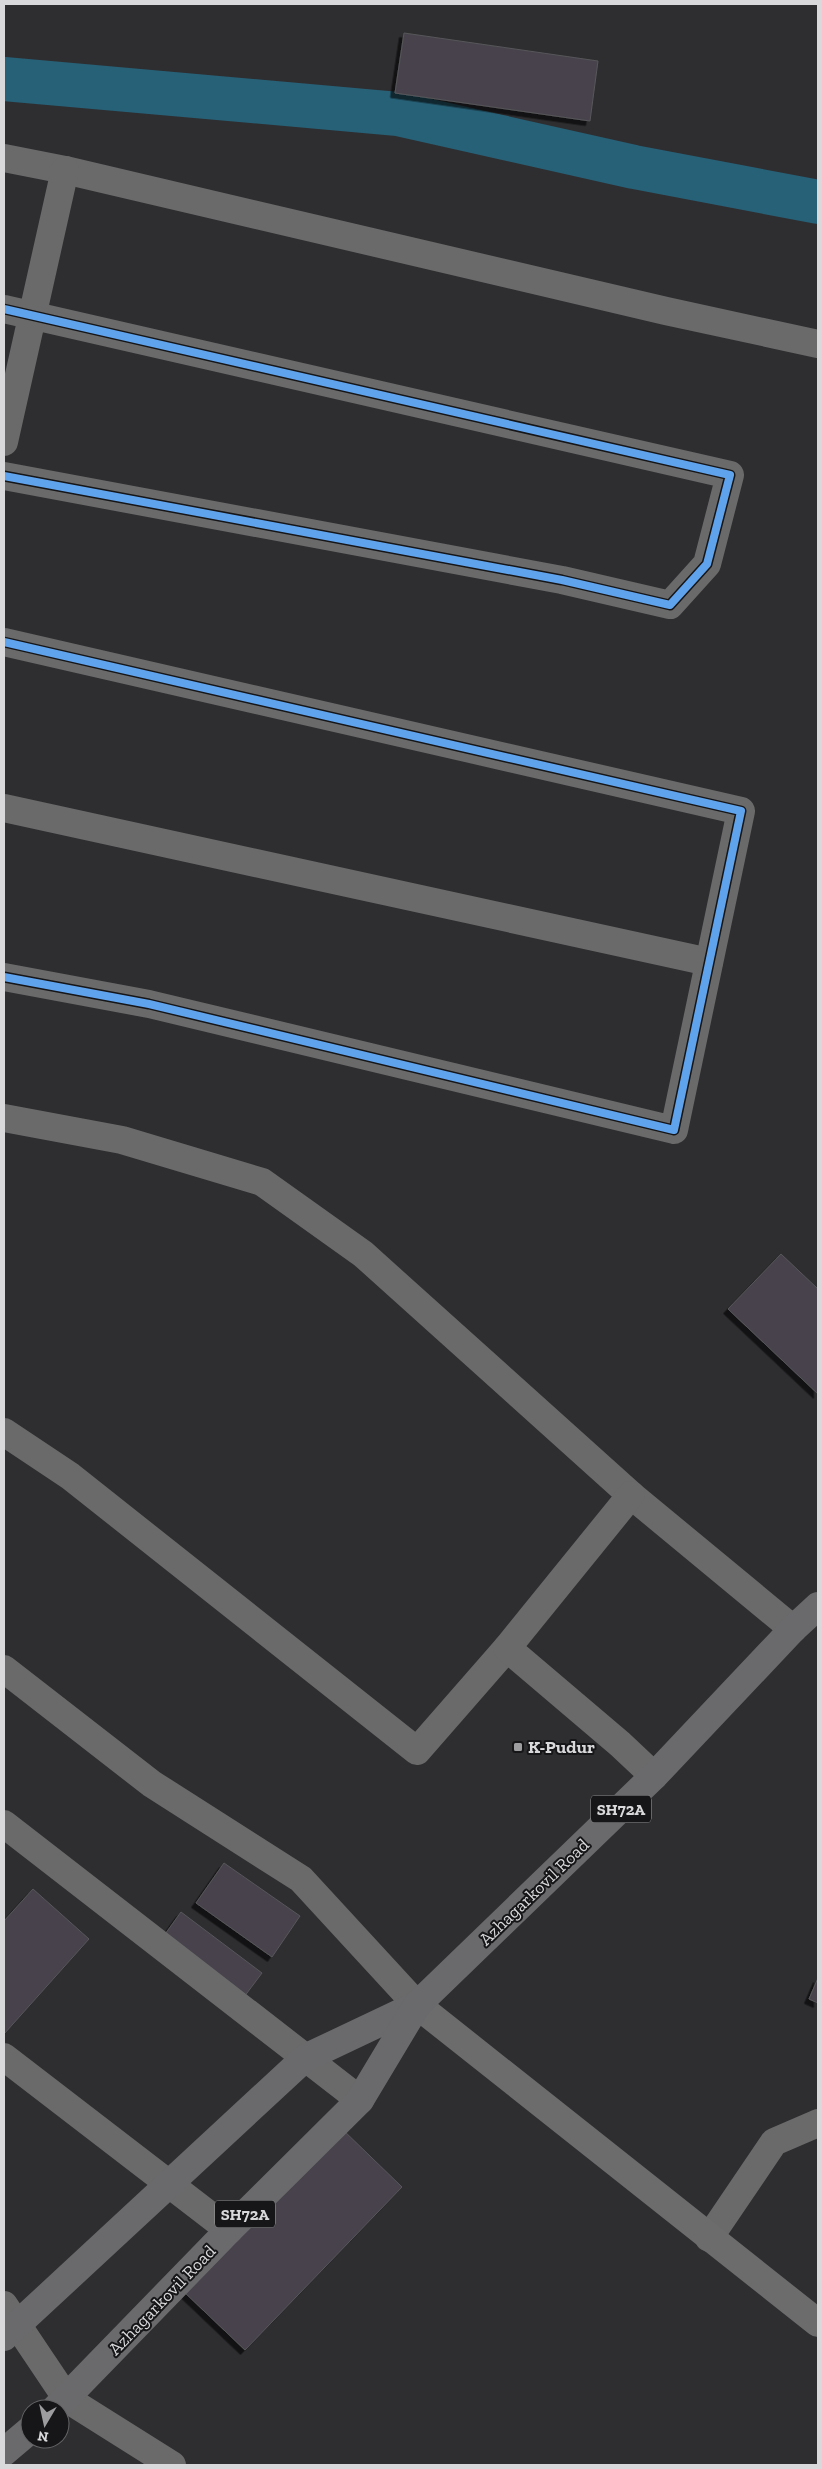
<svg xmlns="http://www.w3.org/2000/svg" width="822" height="2469" viewBox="0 0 822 2469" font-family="'Zilla Slab',serif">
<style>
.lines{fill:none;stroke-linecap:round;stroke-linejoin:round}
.canal{stroke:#276177;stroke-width:44}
.building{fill:#46434c;stroke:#58575a;filter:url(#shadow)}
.street{stroke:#6a6a6a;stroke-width:28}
.secondary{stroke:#6c6c6d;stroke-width:28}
.primary{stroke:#6a6a6c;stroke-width:28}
.cycleway-casing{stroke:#161618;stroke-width:11}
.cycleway{stroke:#60a3ed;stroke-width:8}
.poi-dot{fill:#9d9da0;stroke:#161618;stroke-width:2}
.labels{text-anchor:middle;stroke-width:4;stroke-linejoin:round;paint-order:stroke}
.shield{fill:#161618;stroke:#9e9ea1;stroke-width:1}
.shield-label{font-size:16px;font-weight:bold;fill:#d9d9dc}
.poi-label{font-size:18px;font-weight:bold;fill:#d9d9dc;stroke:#161618;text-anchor:start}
.street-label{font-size:18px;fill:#d9d9dc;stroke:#161618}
</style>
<defs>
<filter id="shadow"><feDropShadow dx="-4.5" dy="4.5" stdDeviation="0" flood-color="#0009"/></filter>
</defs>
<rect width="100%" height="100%" fill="#2e2e31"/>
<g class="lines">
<polyline class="canal" points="4,79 398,114 634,167 818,202"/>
</g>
<g class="building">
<polygon points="404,33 598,61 590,121 395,93"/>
<polygon points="781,1254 818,1289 818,1394 728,1309"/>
<polygon points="224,1863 300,1916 272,1957 196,1903"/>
<polygon points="33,1889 89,1939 4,2034 4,1921"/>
<polygon points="181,1912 262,1973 244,1997 163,1937"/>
<polygon points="818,1978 818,2003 809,1999"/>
<polygon points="340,2127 402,2187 245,2350 182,2290"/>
</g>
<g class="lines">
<g class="street">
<polyline points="4,158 65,170 666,311 818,344"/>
<polyline points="4,309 730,475 707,564 670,605 562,580 4,476"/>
<polyline points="4,442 65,170"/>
<polyline points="4,642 741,811 674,1130 149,1004 4,977"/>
<polyline points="4,808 709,962"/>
<polyline points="4,1118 122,1140 262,1182 363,1254 631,1495 793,1629"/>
<polyline points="4,1432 70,1476 417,1751 507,1648"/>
<polyline points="631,1495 507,1648 620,1744 654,1776"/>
<polyline points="4,1669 152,1784 301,1879 417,2005"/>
<polyline points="4,1824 360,2100"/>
<polyline points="4,2057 229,2230"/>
<polyline points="709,2238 774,2142 818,2123"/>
<polyline points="4,2305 67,2399 172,2465"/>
</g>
<polyline class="secondary" points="417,2005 818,2323"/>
<g class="primary">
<polyline points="4,2337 305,2058 417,2005"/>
<polyline points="55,2409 229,2230 360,2100 417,2005 654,1776 793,1629 818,1606"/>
<polyline points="4,2452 30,2430"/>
</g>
<defs>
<g id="cycleway">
<polyline points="4,309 730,475 707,564 670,605 562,580 4,476"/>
<polyline points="4,642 741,811 674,1130 149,1004 4,977"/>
</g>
</defs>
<use href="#cycleway" class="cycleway-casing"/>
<use href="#cycleway" class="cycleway"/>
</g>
<rect class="poi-dot" x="513" y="1742" width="10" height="10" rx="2.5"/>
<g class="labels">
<g class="shield">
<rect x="591" y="1795.5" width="60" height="27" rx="4"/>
<rect x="215" y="2200.5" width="60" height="27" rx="4"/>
</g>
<g class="shield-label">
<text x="621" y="1815">SH72A</text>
<text x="245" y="2220">SH72A</text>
</g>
<g class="poi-label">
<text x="528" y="1753">K-Pudur</text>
</g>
<g class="street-label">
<text transform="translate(534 1892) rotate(-44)" y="6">Azhagarkovil Road</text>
<text transform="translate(162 2300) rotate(-46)" y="6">Azhagarkovil Road</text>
</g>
</g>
<rect width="822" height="2469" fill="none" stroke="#d9d9dc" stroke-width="10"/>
<g transform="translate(45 2424) rotate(189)"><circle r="24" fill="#161618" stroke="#646466"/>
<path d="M0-4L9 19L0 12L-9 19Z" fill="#9d9da0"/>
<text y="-8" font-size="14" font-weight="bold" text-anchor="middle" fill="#d9d9dc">N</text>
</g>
</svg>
